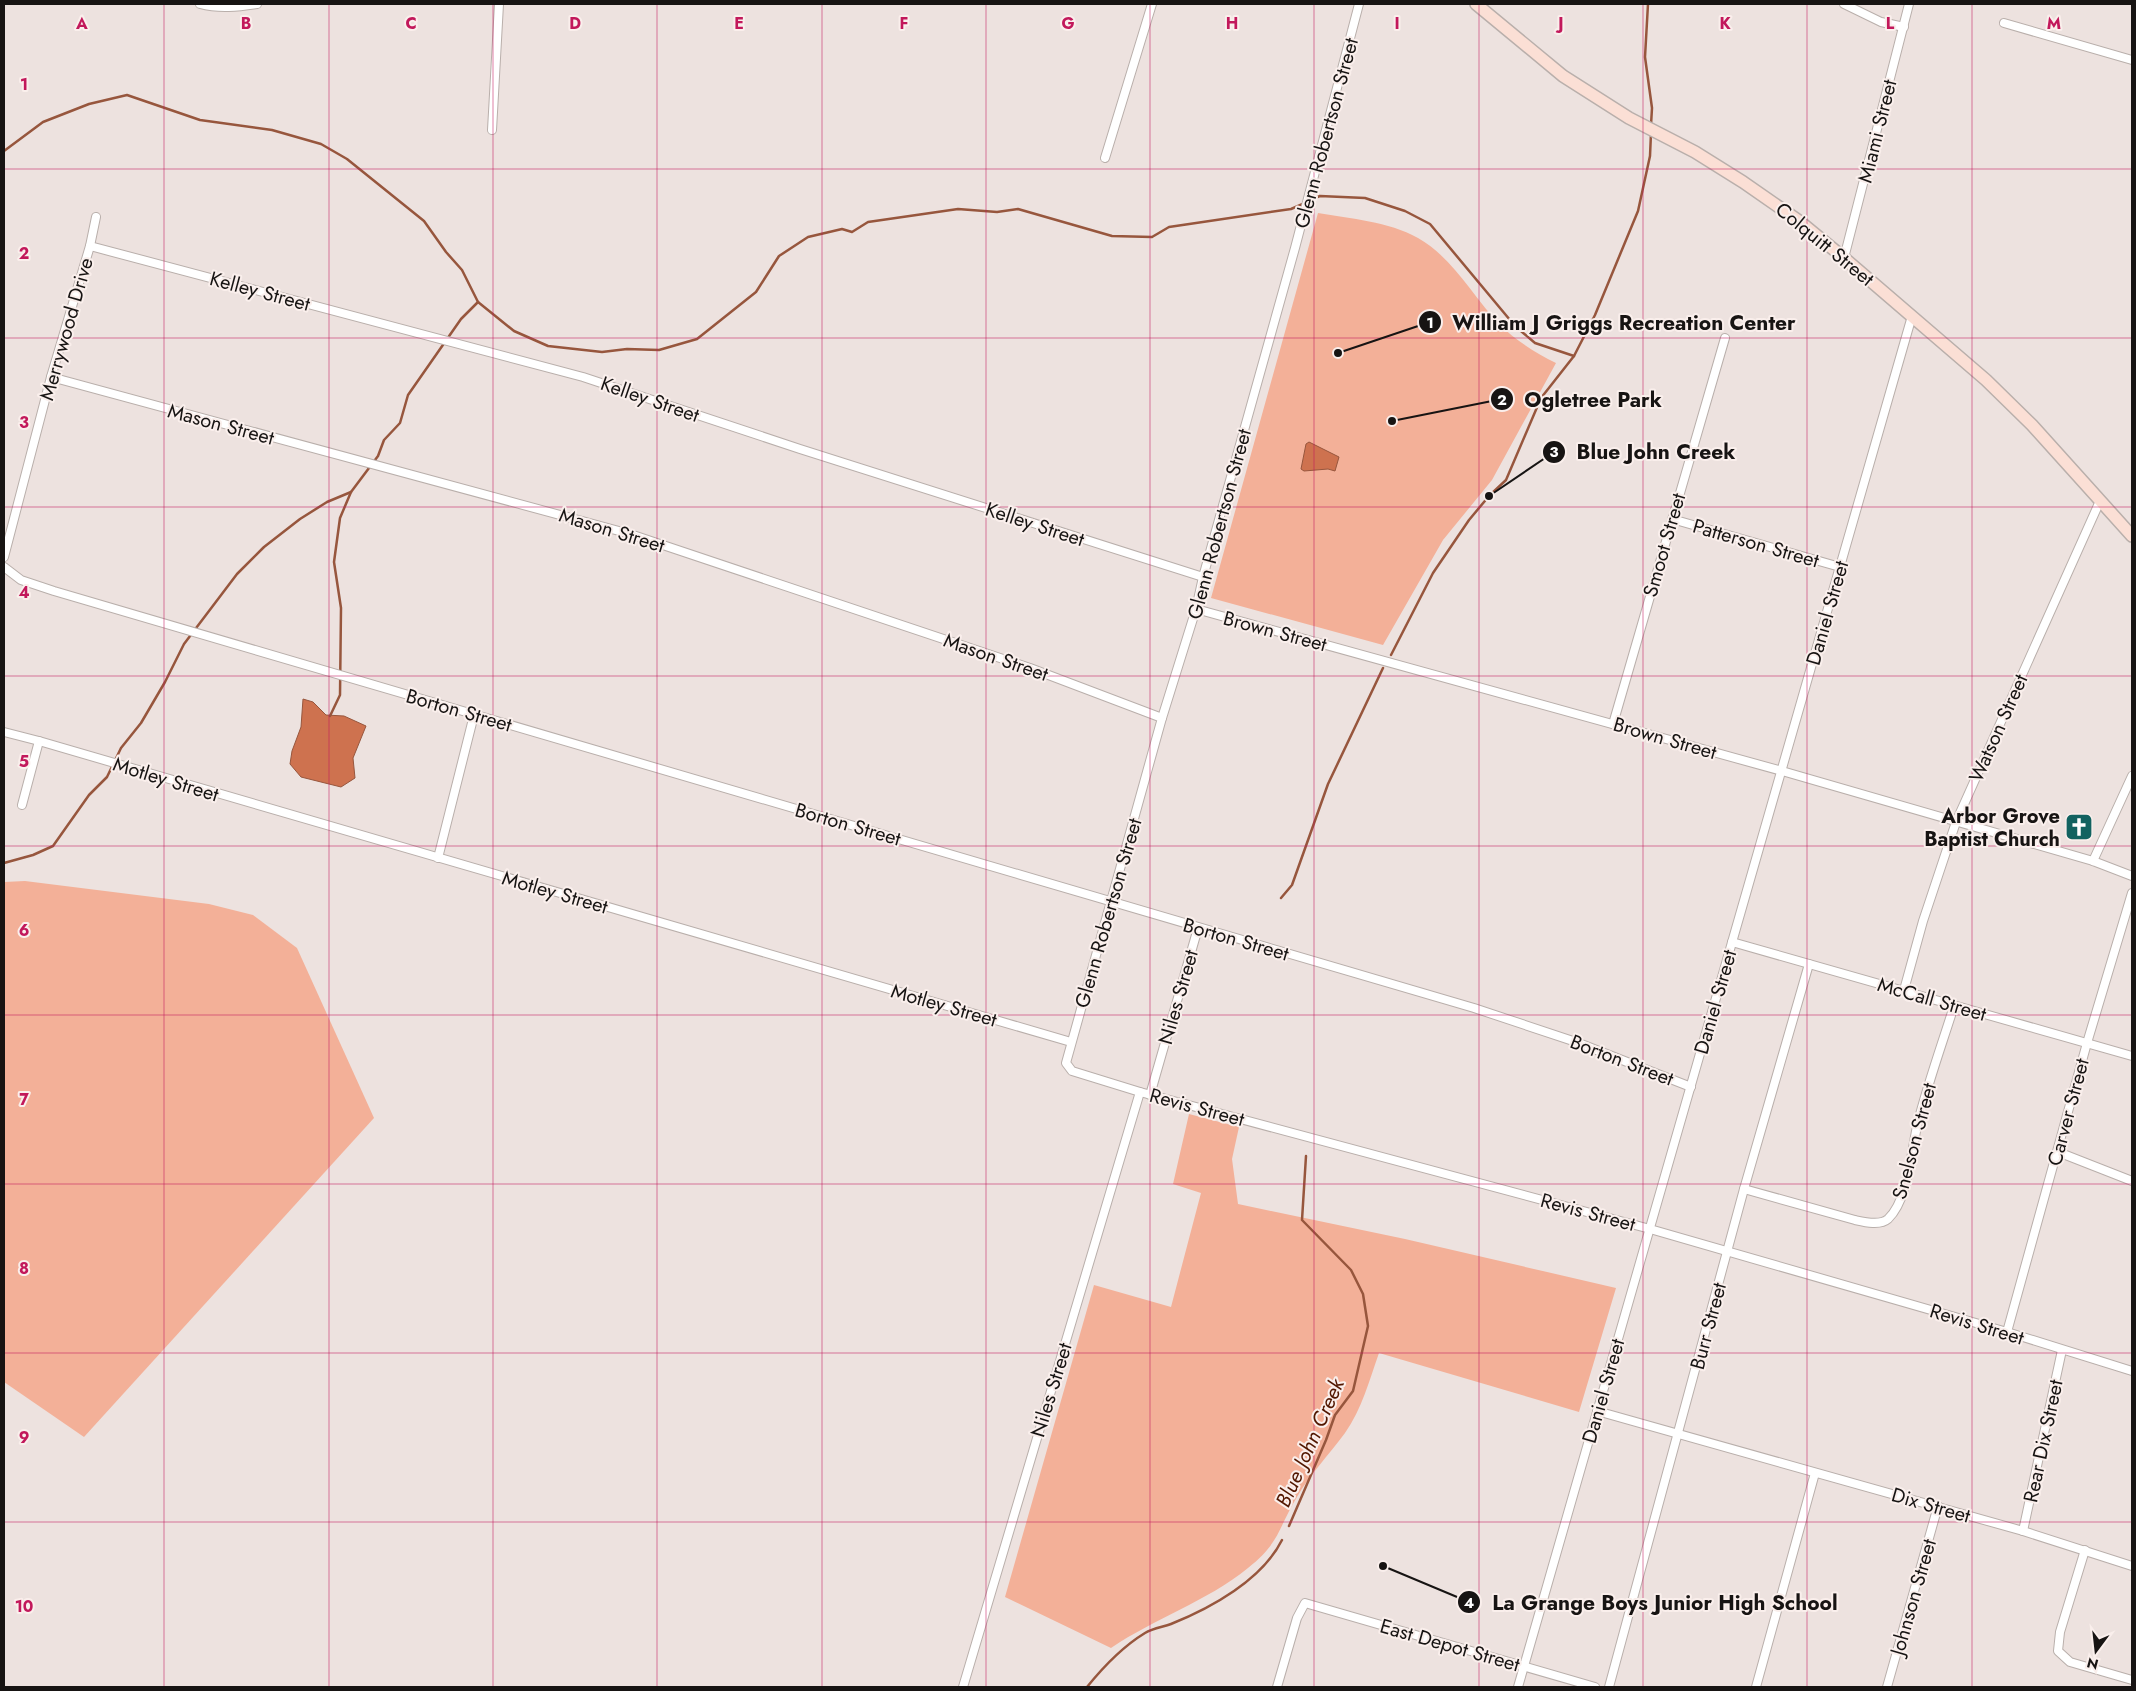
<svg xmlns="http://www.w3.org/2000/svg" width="2136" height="1691" viewBox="0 0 2136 1691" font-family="Jost,sans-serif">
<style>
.green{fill:#f3b098}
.water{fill:#ce724f;stroke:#97563d}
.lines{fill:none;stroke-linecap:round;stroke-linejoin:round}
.stream{stroke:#97563d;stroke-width:2.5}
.street-casing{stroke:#b9afab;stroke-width:10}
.secondary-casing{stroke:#b9afab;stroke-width:14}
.street{stroke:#fff;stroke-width:8}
.secondary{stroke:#fbdfd5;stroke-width:11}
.grid{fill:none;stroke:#c2185b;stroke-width:1;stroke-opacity:0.55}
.labels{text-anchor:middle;stroke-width:4;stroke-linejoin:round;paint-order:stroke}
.street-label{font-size:20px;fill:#171413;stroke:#faefec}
.poi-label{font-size:20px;font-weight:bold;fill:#171413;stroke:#faefec;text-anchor:end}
.water-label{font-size:21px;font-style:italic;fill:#521700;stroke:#faefec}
.grid-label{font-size:16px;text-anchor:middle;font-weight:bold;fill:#c2185b;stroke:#faefec;stroke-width:4;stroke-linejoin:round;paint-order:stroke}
.leader{fill:none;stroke:#171413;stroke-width:2}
.callout-dot{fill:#171413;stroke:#faefec;stroke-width:2}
.mark-label{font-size:15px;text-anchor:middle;font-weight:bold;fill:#fff}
.callout-label{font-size:21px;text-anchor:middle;font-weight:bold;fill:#171413;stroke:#faefec;stroke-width:4;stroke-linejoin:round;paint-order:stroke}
</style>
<rect width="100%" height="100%" fill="#ede2df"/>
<g class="green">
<path d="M1318,213C1351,219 1388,221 1418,238C1453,258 1472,295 1499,324C1515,340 1536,353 1556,363L1492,480L1443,540L1383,645L1211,598Z"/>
<polygon points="25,881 209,904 253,915 297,948 374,1118 84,1437 4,1382 4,882"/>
<path d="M1189,1114L1239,1127L1232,1159L1238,1204L1405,1239L1616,1288L1579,1412L1379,1353C1369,1381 1362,1409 1345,1433C1329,1455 1310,1474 1297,1497C1278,1528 1280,1543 1248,1568C1206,1602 1155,1618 1111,1648L1005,1597L1094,1285L1171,1307L1201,1193L1173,1184Z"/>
</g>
<g class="water">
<polygon points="1309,442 1339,457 1335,471 1328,469 1304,471 1301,469 1306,444"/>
<polygon points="303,699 313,702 326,715 344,716 366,726 353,758 355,778 341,787 301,777 290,764 292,751 301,727"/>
</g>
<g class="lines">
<g class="stream">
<polyline points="1648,4 1645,57 1652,108 1651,125"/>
<polyline points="4,151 43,122 89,104 127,95 200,120 272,130 321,144 347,159 424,221 446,252 462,270 478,302 514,331 548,346 602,352 627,349 659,350 697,339 756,292 779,256 808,237 842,229 852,232 868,222 958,209 997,212 1018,209 1112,236 1152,237 1169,227 1291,209 1305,203"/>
<polyline points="1310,200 1320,196 1365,198 1405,211 1430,224 1515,326 1535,343 1574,356"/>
<polyline points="1391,655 1433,573 1469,520 1489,496 1506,480 1541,398 1574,356 1595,315 1638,211 1650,156 1651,133"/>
<polyline points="330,716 340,695 341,608 334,562 340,518 351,492 378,456 384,440 400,423 408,395 461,319 478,302"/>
<polyline points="4,863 33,855 53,846 89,795 107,777 121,748 141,723 165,682 184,644 237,574 264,547 300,519 327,502 351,492"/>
<polyline points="1281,898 1292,885 1328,784 1383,668"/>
<polyline points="1289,1526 1326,1440 1335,1415 1353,1391 1368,1326 1363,1294 1351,1270 1302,1220 1306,1156"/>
<path d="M1087,1687C1104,1666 1122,1647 1145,1633C1153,1628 1163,1627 1171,1624C1211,1608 1262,1580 1282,1540"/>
</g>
<defs>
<g id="street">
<path d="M200,4C219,9 238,7 257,4"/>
<polyline points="1359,4 1295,248 1203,577 1196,609 1162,718 1066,1063 1072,1071 1140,1092 1650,1229 2007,1332 2132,1371"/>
<polyline points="1844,4 1881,22 1904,27"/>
<polyline points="2004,23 2132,60"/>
<polyline points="492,130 499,4"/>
<polyline points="1105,158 1152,4"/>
<polyline points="90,246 583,377 800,449 1203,577"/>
<polyline points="1844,258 1909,4"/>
<polyline points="51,377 630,534 1030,668 1162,718"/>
<polyline points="1672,519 1840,567"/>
<polyline points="4,557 51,377 90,246 96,217"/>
<polyline points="4,567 21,580 54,591 1474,1008 1576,1042 1691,1087"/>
<polyline points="1196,609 1782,771 2093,861 2132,876"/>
<polyline points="1613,724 1725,338"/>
<polyline points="4,732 39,741 1071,1042"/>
<polyline points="22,805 39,741"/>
<polyline points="438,858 474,715"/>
<polyline points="2093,861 2132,776"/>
<polyline points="1732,942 2132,1056"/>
<polyline points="1904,990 1923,921 1956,822 2100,501"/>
<polyline points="1150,1095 1198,928"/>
<polyline points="2058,1152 2132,1181"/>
<path d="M1744,1189L1855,1220C1864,1222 1880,1226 1888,1219C1909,1199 1911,1150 1918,1122C1928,1083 1942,1044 1954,1006"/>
<polyline points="2007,1332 2087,1043 2132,893"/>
<polyline points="1597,1411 2023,1531 2132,1566"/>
<polyline points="2023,1531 2062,1350"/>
<polyline points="2085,1550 2060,1632 2058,1651 2070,1662 2132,1680"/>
<polyline points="963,1687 1140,1092"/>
<polyline points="1277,1687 1297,1618 1305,1603 1595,1687"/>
<polyline points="1518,1687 1912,316"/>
<polyline points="1609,1687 1744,1189 1809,964"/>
<polyline points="1756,1687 1815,1473"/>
<polyline points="1887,1687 1938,1506"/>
</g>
<polyline id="secondary" points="1476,4 1563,76 1629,118 1695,152 1743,182 1799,221 1844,258 1986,380 2032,425 2132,536"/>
</defs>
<use href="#street" class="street-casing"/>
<use href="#secondary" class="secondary-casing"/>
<use href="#street" class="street"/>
<use href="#secondary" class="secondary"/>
</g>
<path class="grid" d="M164,4V1687M329,4V1687M493,4V1687M657,4V1687M822,4V1687M986,4V1687M1150,4V1687M1314,4V1687M1479,4V1687M1643,4V1687M1807,4V1687M1972,4V1687M4,169H2132M4,338H2132M4,507H2132M4,676H2132M4,846H2132M4,1015H2132M4,1184H2132M4,1353H2132M4,1522H2132"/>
<defs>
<symbol id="church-square" viewBox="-11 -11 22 22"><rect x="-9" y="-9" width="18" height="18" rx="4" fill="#126260" stroke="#faefec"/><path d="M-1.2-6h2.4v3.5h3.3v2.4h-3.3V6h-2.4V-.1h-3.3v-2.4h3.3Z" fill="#fff"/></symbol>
</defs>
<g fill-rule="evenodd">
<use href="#church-square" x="2063" y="811" width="32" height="32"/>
</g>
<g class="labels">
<g class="street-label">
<text transform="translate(1877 131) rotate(-76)" y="7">Miami Street</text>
<text transform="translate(1326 133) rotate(-75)" y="7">Glenn Robertson Street</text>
<text transform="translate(1825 244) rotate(39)" y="7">Colquitt Street</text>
<text transform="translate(260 291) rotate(15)" y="7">Kelley Street</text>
<text transform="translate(66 329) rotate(-74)" y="7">Merrywood Drive</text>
<text transform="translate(650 399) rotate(19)" y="7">Kelley Street</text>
<text transform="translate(221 424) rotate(15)" y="7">Mason Street</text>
<text transform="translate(1035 524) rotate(18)" y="7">Kelley Street</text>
<text transform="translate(1219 524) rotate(-75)" y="7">Glenn Robertson Street</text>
<text transform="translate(612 530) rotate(17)" y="7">Mason Street</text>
<text transform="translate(1756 543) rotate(16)" y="7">Patterson Street</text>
<text transform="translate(1664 545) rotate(-74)" y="7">Smoot Street</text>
<text transform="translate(1827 613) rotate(-74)" y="7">Daniel Street</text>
<text transform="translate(1275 631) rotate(15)" y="7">Brown Street</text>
<text transform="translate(996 657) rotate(19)" y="7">Mason Street</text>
<text transform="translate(459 710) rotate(16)" y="7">Borton Street</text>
<text transform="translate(1998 728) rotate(-66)" y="7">Watson Street</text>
<text transform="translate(1665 738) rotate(16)" y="7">Brown Street</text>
<text transform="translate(166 779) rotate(17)" y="7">Motley Street</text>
<text transform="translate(848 824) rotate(16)" y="7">Borton Street</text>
<text transform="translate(555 892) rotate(16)" y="7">Motley Street</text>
<text transform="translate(1108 913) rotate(-74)" y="7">Glenn Robertson Street</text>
<text transform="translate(1236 939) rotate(16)" y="7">Borton Street</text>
<text transform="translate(1178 997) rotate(-74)" y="7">Niles Street</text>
<text transform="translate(1932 999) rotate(16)" y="7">McCall Street</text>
<text transform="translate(1715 1002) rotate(-74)" y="7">Daniel Street</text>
<text transform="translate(944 1005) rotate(16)" y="7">Motley Street</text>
<text transform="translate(1622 1060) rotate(21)" y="7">Borton Street</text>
<text transform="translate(1197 1107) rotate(15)" y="7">Revis Street</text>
<text transform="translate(2068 1112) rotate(-75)" y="7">Carver Street</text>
<text transform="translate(1914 1141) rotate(-75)" y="7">Snelson Street</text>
<text transform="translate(1588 1212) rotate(15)" y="7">Revis Street</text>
<text transform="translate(1977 1324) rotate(17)" y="7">Revis Street</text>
<text transform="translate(1708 1326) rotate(-75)" y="7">Burr Street</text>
<text transform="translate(1051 1390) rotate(-73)" y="7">Niles Street</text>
<text transform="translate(1603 1391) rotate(-74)" y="7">Daniel Street</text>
<text transform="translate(2043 1441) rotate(-78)" y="7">Rear Dix Street</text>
<text transform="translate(1931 1505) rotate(16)" y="7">Dix Street</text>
<text transform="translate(1913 1597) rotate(-74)" y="7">Johnson Street</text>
<text transform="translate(1450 1645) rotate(16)" y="7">East Depot Street</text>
</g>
<g class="poi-label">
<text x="2060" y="823">Arbor Grove<tspan x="2060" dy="23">Baptist Church</tspan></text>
</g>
<g class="water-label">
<text transform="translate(1310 1443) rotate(-66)" y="7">Blue John Creek</text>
</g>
</g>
<g class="grid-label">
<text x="82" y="29">A</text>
<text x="246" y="29">B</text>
<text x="411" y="29">C</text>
<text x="575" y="29">D</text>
<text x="739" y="29">E</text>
<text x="904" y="29">F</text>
<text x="1068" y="29">G</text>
<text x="1232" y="29">H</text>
<text x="1397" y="29">I</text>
<text x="1561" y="29">J</text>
<text x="1725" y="29">K</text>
<text x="1890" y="29">L</text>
<text x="2054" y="29">M</text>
<text x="24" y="90">1</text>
<text x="24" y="259">2</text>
<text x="24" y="428">3</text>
<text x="24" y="598">4</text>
<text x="24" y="767">5</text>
<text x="24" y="936">6</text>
<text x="24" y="1105">7</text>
<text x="24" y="1274">8</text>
<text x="24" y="1443">9</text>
<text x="24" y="1612">10</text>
</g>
<path class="leader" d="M1338 353L1430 322M1392 421L1502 399M1489 496L1554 452M1383 1566L1469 1602"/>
<g class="callout-dot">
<circle cx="1338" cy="353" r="5"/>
<circle cx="1392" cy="421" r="5"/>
<circle cx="1489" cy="496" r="5"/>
<circle cx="1383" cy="1566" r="5"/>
<circle cx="1430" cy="322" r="12"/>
<circle cx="1502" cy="399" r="12"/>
<circle cx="1554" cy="452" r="12"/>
<circle cx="1469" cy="1602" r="12"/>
</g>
<g class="mark-label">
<text x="1430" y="328">1</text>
<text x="1502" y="405">2</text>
<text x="1554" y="457">3</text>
<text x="1469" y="1608">4</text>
</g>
<g class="callout-label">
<text x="1624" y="330">William J Griggs Recreation Center</text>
<text x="1593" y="407">Ogletree Park</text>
<text x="1656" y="459">Blue John Creek</text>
<text x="1665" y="1610">La Grange Boys Junior High School</text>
</g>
<rect width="2136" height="1691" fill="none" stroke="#171413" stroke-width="10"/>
<g transform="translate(2096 1651) rotate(195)" stroke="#faefec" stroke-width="4" paint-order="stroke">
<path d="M0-4L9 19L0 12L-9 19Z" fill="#171413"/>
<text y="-8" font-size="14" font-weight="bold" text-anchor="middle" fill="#171413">N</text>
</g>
</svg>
